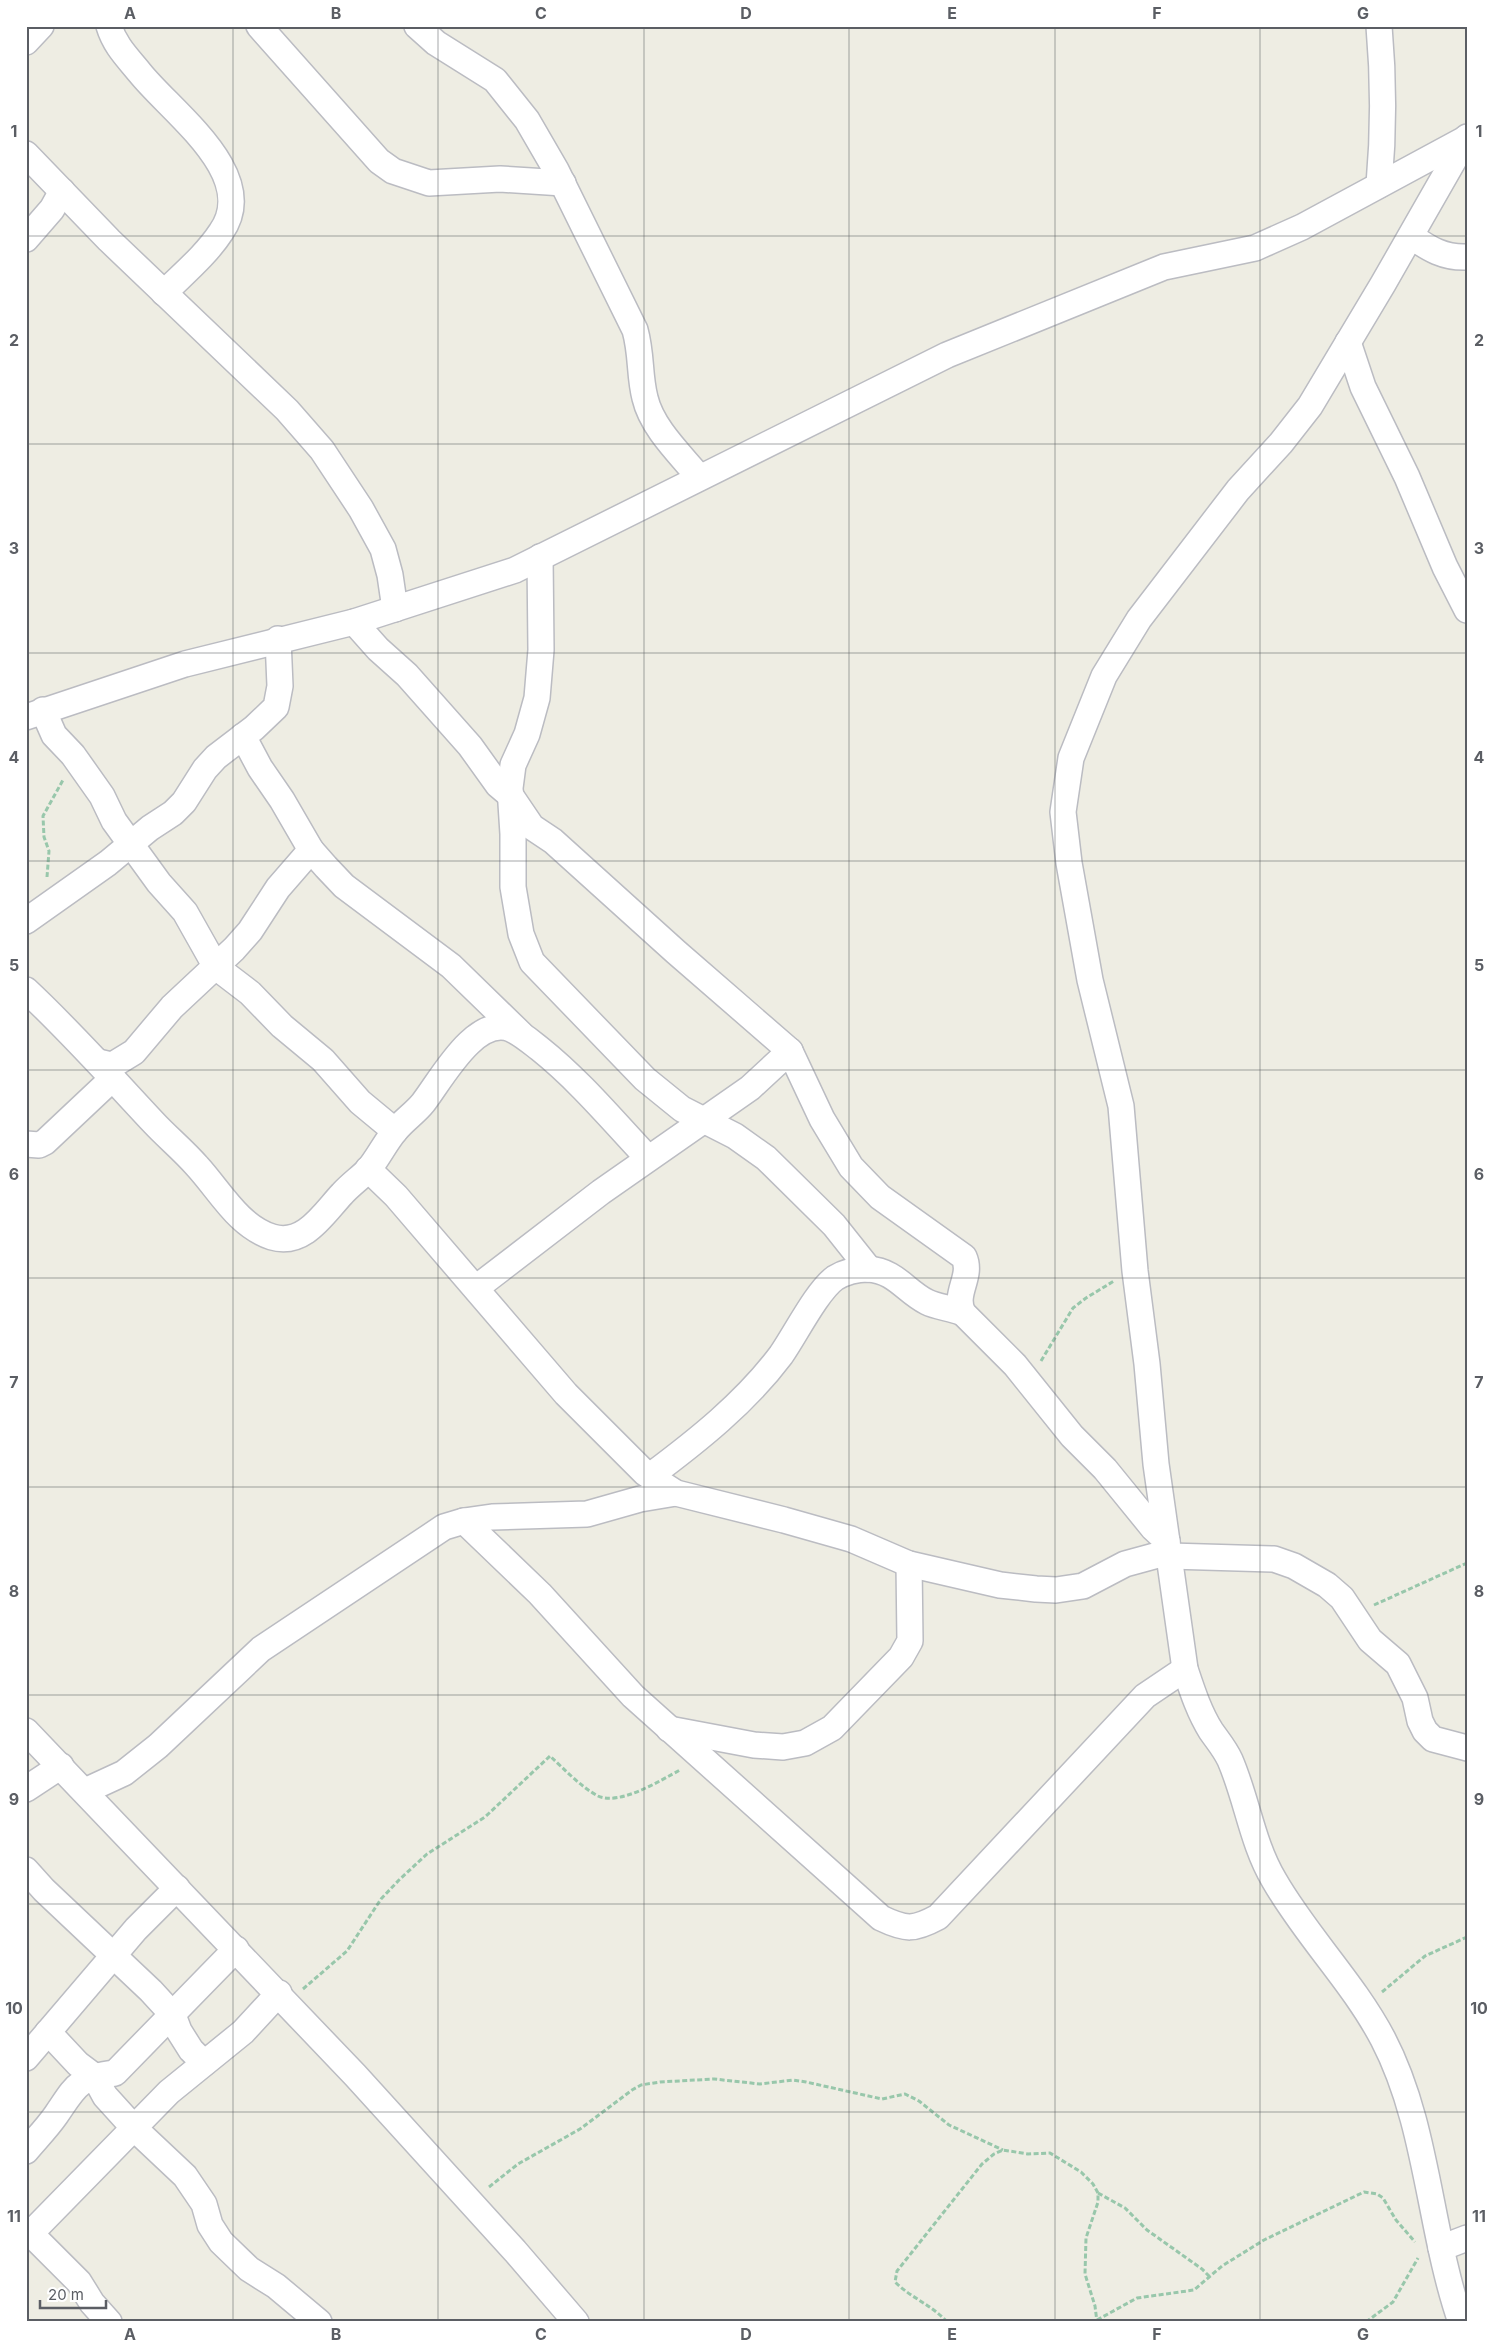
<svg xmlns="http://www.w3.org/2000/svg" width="1493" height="2348" viewBox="0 0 1493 2348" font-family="Inter,sans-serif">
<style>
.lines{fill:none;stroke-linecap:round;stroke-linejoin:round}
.street-casing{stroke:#bbbcc2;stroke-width:28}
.path{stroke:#98c7ab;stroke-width:3;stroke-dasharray:5 2.5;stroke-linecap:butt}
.street{stroke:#fff;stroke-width:25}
.grid{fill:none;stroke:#5b5e64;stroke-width:1;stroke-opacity:0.55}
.neatline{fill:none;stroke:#5b5e64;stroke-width:2}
.grid-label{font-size:16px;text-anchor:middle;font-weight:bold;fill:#5b5e64}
</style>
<rect width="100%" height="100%" fill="#eeede3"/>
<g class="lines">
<defs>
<g id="street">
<path d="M109,26C115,46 128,58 140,73C172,113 261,175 221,232C206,255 183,274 164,293"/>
<polyline points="259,26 379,161 393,171 429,183 500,179 563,183"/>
<path d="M417,26L436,43L495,80L527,120L556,170L635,330C642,355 639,375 645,398C652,428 680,454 699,477"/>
<polyline points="26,42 41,26"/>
<polyline points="26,154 109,240 287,410 322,450 361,509 383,549 390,575 395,609"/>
<path d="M1379,185C1384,130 1384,82 1379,26"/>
<path d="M1411,236C1429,249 1444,258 1467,257"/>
<polyline points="26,239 52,209 62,191"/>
<polyline points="1348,342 1363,387 1407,477 1445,567 1467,610"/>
<polyline points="540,557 541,650 537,698 527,734 513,765 510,788 513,834 513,887 521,934 532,962 645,1079 682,1109 735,1136 766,1158 834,1225 869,1269"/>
<path d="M354,622L378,649L407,675L470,746L498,785L511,796L532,827L553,841L676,952L790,1051L822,1119L851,1167L880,1197L964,1257C973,1277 953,1293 963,1313L1015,1365L1072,1436L1105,1469L1153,1528L1167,1541"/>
<polyline points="43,710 54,735 73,755 102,796 114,821 159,883 185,912 216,967 250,993 282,1026 323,1060 360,1102 395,1131"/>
<polyline points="26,717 185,664 354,622 515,570 947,355 1164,267 1255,248 1302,227 1465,139"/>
<polyline points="243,736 260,768 282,800 311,850 326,867 344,886 451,966 521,1034"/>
<polyline points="26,921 108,863 150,828 173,813 184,802 205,769 216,757 254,728 276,707 280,686 278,639"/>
<path d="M26,990C71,1032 112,1078 154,1123C167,1137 183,1150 197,1166C220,1191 238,1226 272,1237C304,1247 324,1213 342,1194C350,1185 360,1178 368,1170C378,1158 385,1143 395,1131C404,1120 415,1113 423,1103C441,1080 475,1015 511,1029C522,1034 531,1042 540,1049C580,1081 613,1121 648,1158"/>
<polyline points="98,1062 111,1065 116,1063 134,1052 172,1007 234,949 250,931 278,888 311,850"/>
<polyline points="26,1144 39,1145 45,1142 113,1078"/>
<polyline points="368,1169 396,1196 566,1394 645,1473 676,1493 784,1520 851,1539 909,1564 1000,1585 1036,1589 1056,1590 1083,1586 1125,1564 1169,1552"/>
<polyline points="476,1288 601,1192 750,1088 790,1051"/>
<path d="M650,1476C697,1441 745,1403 781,1355C795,1335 817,1291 835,1278C845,1272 857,1269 868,1269C896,1271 905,1291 927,1302C937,1307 951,1308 963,1313"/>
<path d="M464,1521L540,1594L633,1696L881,1918C906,1930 914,1930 938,1917L1145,1696L1185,1669"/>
<polyline points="1170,1556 1274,1559 1294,1566 1327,1585 1342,1598 1370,1640 1398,1664 1415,1698 1420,1721 1425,1731 1433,1739 1467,1748"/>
<polyline points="669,1729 754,1745 783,1747 805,1743 832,1728 901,1657 910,1641 909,1564"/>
<polyline points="26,1731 355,2075 515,2251 576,2322"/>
<polyline points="26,1789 61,1766"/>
<polyline points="85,1791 124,1773 158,1746 261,1649 444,1527 464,1521 492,1517 587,1514 640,1499 676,1493"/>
<polyline points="26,1870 44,1890 151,1991 173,2015 179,2031 191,2050 204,2063"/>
<polyline points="48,2032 78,2064 94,2076 105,2096 134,2128 185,2176 204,2204 210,2225 221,2242 249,2269 276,2286 319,2322"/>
<polyline points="26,2058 136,1929 177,1888"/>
<path d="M26,2151C36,2139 47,2128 56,2115C76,2086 77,2078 115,2073L236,1949"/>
<polyline points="26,2229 79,2282 92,2303 109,2322"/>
<polyline points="31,2233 169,2092 243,2032 279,1993"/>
<polyline points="1441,2248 1467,2238"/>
<path d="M1461,2322C1429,2230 1428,2125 1383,2039C1353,1982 1306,1936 1274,1880C1252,1843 1247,1799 1230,1760C1225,1749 1218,1741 1211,1731C1199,1712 1192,1690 1185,1669L1156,1464L1147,1364L1135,1271L1121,1106L1090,980L1069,863L1063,812L1071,758L1104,676L1139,619L1238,490L1281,443L1310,406L1383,284L1467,137"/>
</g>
</defs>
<use href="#street" class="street-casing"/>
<g class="path">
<polyline points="47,877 49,851 44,837 43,816 63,780"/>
<polyline points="1041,1361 1073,1308 1086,1298 1114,1281"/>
<polyline points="1374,1605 1467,1563"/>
<path d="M303,1989L347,1951L381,1899L399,1880L427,1854L485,1817L550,1756C563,1768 582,1788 598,1796C620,1806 661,1780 680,1770"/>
<polyline points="1382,1992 1425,1956 1467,1937"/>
<polyline points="489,2187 518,2164 580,2129 632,2090 641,2085 660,2082 714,2079 760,2084 793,2080 806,2082 882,2099 905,2094 919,2101 949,2125 1003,2150"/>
<polyline points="1098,2193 1125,2208 1147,2230 1202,2269 1210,2277"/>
<polyline points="1097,2320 1137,2298 1194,2290 1222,2266 1264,2240 1364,2192 1377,2194 1383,2198 1396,2220 1415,2242"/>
<path d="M947,2322C932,2305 911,2298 895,2282L897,2271L982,2164L994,2154L1003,2150L1028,2154L1050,2153L1081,2172L1093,2184L1098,2193V2202L1086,2238L1085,2274L1095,2306L1097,2322"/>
<polyline points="1366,2322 1393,2302 1418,2258"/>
</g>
<use href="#street" class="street"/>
</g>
<path class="grid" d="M233,26V2322M438,26V2322M644,26V2322M849,26V2322M1055,26V2322M1260,26V2322M26,236H1467M26,444H1467M26,653H1467M26,861H1467M26,1070H1467M26,1278H1467M26,1487H1467M26,1695H1467M26,1904H1467M26,2112H1467"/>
<rect width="1493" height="2348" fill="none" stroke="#ffffff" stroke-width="55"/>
<path d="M40 2300v8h66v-8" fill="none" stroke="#5b5e64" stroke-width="2.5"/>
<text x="48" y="2300" font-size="15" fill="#5b5e64" stroke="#ffffff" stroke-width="4" paint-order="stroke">20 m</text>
<rect x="28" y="28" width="1438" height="2292" class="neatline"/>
<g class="grid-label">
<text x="130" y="19">A</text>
<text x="336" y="19">B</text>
<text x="541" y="19">C</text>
<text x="746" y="19">D</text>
<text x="952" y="19">E</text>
<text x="1157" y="19">F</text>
<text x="1363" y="19">G</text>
<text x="14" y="137">1</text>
<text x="1479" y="137">1</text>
<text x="14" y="346">2</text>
<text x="1479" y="346">2</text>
<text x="14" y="554">3</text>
<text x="1479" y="554">3</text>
<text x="14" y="763">4</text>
<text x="1479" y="763">4</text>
<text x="14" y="971">5</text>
<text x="1479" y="971">5</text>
<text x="14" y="1180">6</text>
<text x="1479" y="1180">6</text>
<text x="14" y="1388">7</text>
<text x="1479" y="1388">7</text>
<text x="14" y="1597">8</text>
<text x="1479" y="1597">8</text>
<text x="14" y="1805">9</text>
<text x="1479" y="1805">9</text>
<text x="14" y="2014">10</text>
<text x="1479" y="2014">10</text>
<text x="14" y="2222">11</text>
<text x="1479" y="2222">11</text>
<text x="130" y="2340">A</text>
<text x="336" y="2340">B</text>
<text x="541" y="2340">C</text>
<text x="746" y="2340">D</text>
<text x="952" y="2340">E</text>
<text x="1157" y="2340">F</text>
<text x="1363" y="2340">G</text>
</g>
</svg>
